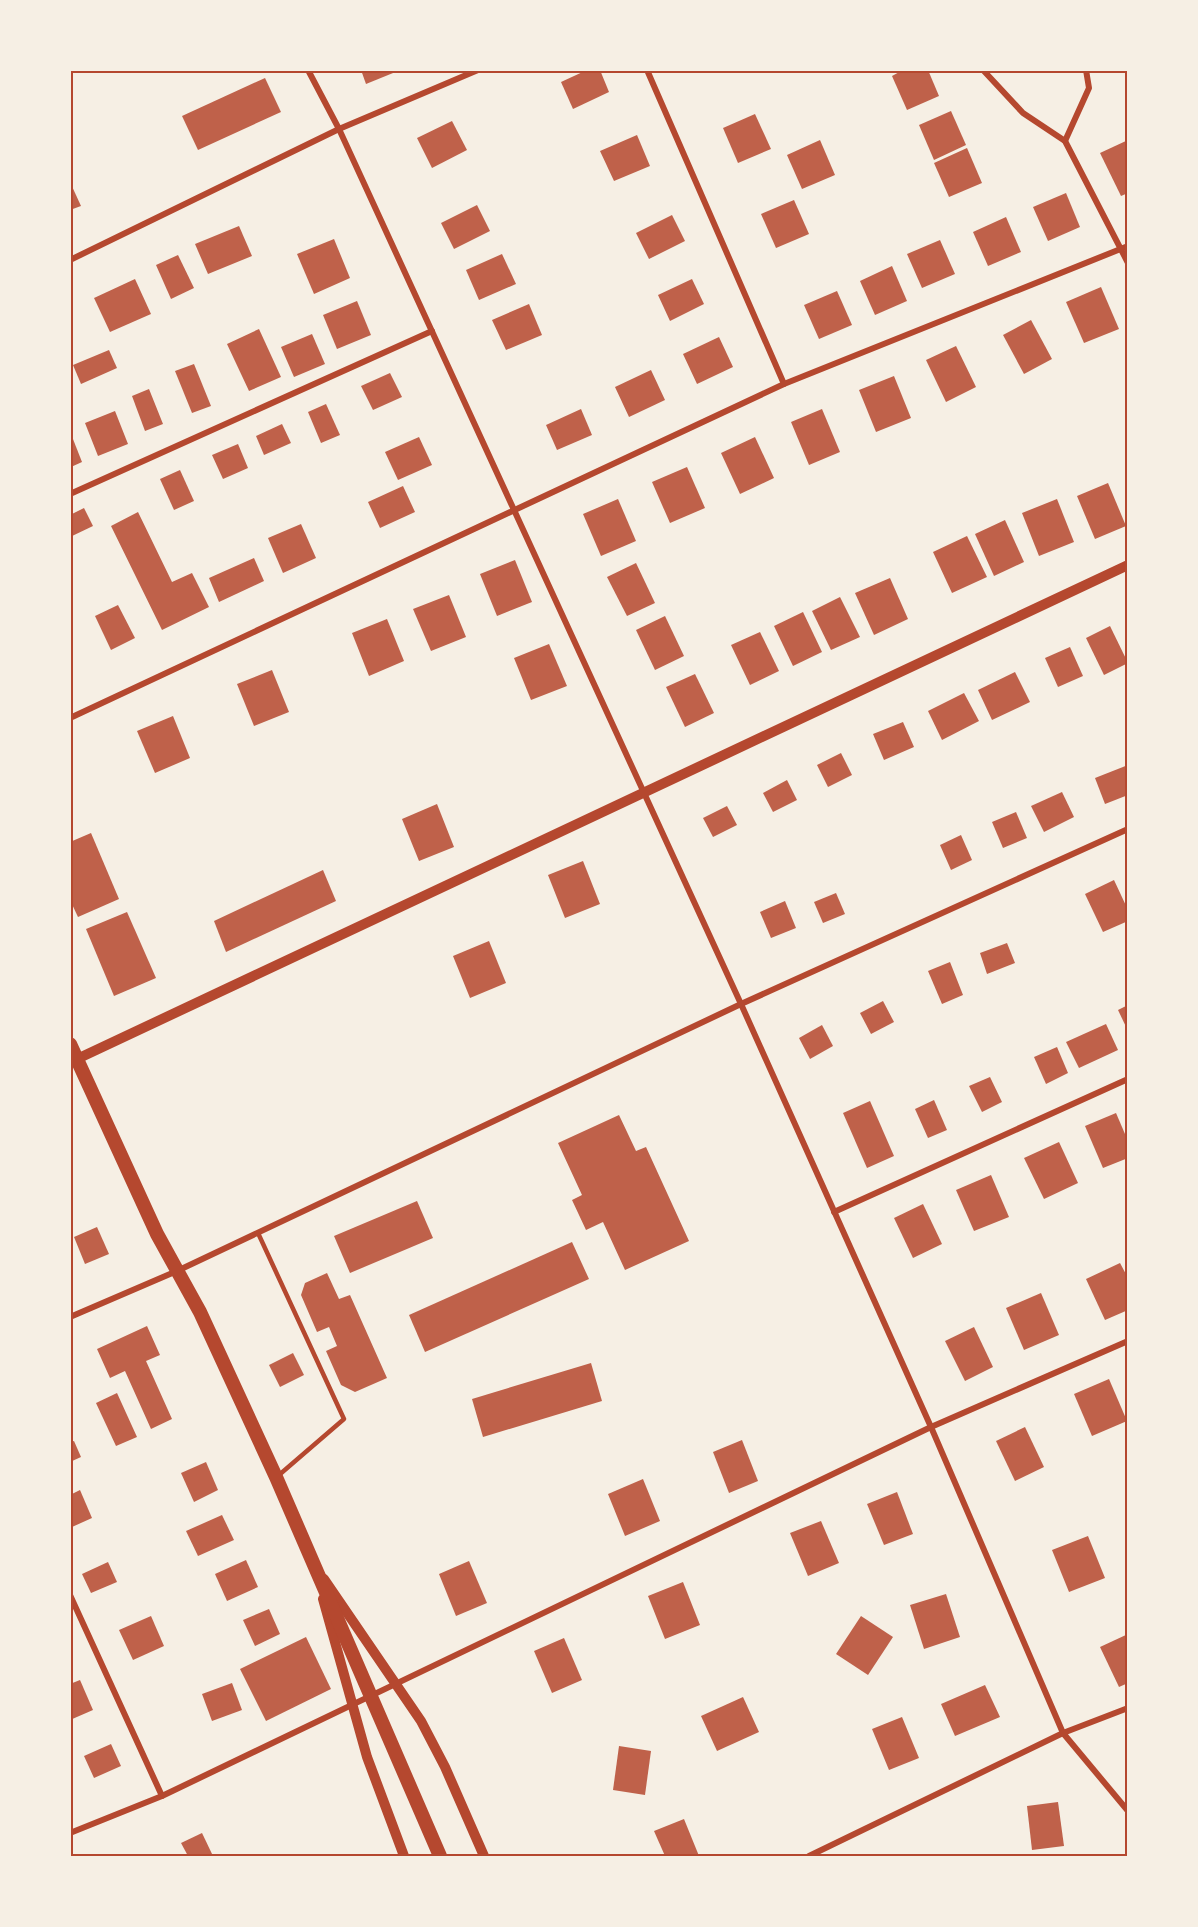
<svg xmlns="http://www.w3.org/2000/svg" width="1198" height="1927" viewBox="0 0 1198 1927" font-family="'Fira Sans Condensed',sans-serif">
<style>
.building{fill:#bf614a}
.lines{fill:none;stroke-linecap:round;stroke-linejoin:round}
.service{stroke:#b5482f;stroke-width:4.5}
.minor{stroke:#b5482f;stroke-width:6}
.tertiary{stroke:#b5482f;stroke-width:10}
.primary{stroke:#b5482f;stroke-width:14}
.neatline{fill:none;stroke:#b5482f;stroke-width:2}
</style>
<rect width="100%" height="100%" fill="#f6efe4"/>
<g class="building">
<polygon points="361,70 398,70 398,71 366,84"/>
<polygon points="587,70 600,70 609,92 573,109 561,82"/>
<polygon points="903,70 928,70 939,96 907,110 892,76"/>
<polygon points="265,78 281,112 198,150 182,116"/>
<polygon points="951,111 966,145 934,160 919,125"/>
<polygon points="755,114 771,149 738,163 723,128"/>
<polygon points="452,121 467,150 432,168 417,138"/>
<polygon points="637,135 650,166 614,181 600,151"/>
<polygon points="820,140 835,175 802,189 787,155"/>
<polygon points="1128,140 1128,193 1121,196 1100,153"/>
<polygon points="967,148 982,183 949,197 934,163"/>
<polygon points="70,182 81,206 70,210"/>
<polygon points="1066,193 1080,227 1048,241 1033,207"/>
<polygon points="794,200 809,234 776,248 761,214"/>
<polygon points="477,205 490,231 454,249 441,223"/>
<polygon points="672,215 685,241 649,259 636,233"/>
<polygon points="1006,217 1021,252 988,266 973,232"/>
<polygon points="239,226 252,256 208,274 195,244"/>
<polygon points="334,239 350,278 314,294 297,254"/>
<polygon points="940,240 955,274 922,288 907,254"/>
<polygon points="502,254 516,284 479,300 466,270"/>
<polygon points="178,255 194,288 171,299 156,265"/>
<polygon points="892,266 907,301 875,315 860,281"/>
<polygon points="135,279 151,314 110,332 94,298"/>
<polygon points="692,279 704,304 670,321 658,295"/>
<polygon points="1101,287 1119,329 1084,343 1066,302"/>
<polygon points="837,291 852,325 819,339 804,305"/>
<polygon points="357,301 371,335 337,349 323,315"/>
<polygon points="529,304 542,335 506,350 492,320"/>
<polygon points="1031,320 1052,359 1024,374 1003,335"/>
<polygon points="259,329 281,377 249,391 227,344"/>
<polygon points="312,334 325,364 294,377 281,347"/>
<polygon points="719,337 733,367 697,384 683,354"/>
<polygon points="956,346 976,387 946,402 926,360"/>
<polygon points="109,350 117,368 81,384 73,365"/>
<polygon points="194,364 211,406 192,413 175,371"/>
<polygon points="651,370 665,400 629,417 615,387"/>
<polygon points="390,373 402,397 373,410 361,386"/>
<polygon points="894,376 911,418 876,432 859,390"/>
<polygon points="149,389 163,424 145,431 132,396"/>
<polygon points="326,404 340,435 321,443 308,412"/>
<polygon points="581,409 592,435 557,450 546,425"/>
<polygon points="822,409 840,452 809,465 791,422"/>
<polygon points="115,411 128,444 98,456 85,423"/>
<polygon points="282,424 291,443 264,455 256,436"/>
<polygon points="71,434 82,462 71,467"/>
<polygon points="419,437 432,465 398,480 385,452"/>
<polygon points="755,437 774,478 740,494 721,453"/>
<polygon points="238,444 248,468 223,479 212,455"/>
<polygon points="687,467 705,508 670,523 652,482"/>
<polygon points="180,470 194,501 174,510 160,479"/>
<polygon points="1108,483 1126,526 1095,539 1077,496"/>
<polygon points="403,486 415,512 380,528 368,502"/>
<polygon points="618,499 636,541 601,556 583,514"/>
<polygon points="1057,499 1074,542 1039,556 1022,513"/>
<polygon points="84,508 93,526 70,537 70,515"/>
<polygon points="138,512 172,582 192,573 209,607 162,630 111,526"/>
<polygon points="1005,520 1024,562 994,576 975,534"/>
<polygon points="301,524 316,558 283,573 268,538"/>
<polygon points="967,536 987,577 952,593 933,552"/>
<polygon points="254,558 264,581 219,602 209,578"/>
<polygon points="515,560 532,602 497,616 480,574"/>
<polygon points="636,563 655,603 627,616 607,577"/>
<polygon points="890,578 908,619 874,635 855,593"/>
<polygon points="449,595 466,637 431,651 413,609"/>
<polygon points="840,597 860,637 831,650 812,611"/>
<polygon points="118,605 135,638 111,650 95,616"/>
<polygon points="803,612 822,652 793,666 774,626"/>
<polygon points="665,616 684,656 655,670 636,630"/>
<polygon points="387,619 404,661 369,676 352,633"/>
<polygon points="1110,626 1128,663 1104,675 1086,638"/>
<polygon points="760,632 779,671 750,685 731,645"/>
<polygon points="549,644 567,686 531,700 514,658"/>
<polygon points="1070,647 1083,676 1058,687 1045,658"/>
<polygon points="272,670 289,712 254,726 237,684"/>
<polygon points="1015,672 1030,702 992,720 978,690"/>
<polygon points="695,674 714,713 685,727 666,687"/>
<polygon points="964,693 979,721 942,740 928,711"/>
<polygon points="173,716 190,758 155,773 137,731"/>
<polygon points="903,722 914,747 884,760 873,734"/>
<polygon points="841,753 852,775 828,787 817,765"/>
<polygon points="1128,765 1128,795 1105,804 1095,778"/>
<polygon points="787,780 797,800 773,812 763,793"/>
<polygon points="1062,792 1074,817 1044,832 1031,806"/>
<polygon points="437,804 454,847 419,861 402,819"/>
<polygon points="727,806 737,825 713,837 703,818"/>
<polygon points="1016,812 1027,838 1003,848 992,822"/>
<polygon points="91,833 119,899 78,917 70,900 70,842"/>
<polygon points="961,835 972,860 951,870 940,845"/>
<polygon points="583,861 600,904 565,918 548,875"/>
<polygon points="323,870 336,901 226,952 214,921"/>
<polygon points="1114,880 1128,910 1128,921 1103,932 1085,894"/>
<polygon points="836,893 845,914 823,923 814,902"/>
<polygon points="785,901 796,928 771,938 760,912"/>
<polygon points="127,912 156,978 114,996 86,929"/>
<polygon points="489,941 506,983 470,998 453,956"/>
<polygon points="1007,943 1015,963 987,974 980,953"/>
<polygon points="950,962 963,995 942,1004 928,971"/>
<polygon points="883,1001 894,1022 871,1034 860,1013"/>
<polygon points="1128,1005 1128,1031 1118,1010"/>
<polygon points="1106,1024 1118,1050 1079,1068 1066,1042"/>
<polygon points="822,1025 833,1046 810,1059 799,1038"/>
<polygon points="1057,1047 1068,1073 1046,1084 1034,1057"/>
<polygon points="990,1077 1002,1102 982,1112 969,1086"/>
<polygon points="934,1100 947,1130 928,1138 915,1109"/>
<polygon points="870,1101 894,1156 867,1168 843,1113"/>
<polygon points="1116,1113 1128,1141 1128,1158 1103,1168 1085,1126"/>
<polygon points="619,1115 636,1151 646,1147 689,1241 625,1270 603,1222 586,1230 572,1200 582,1195 558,1143"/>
<polygon points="1059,1142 1078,1183 1044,1199 1024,1158"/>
<polygon points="991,1175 1009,1217 974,1231 956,1190"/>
<polygon points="417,1201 433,1238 350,1273 334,1236"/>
<polygon points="923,1204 942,1244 913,1258 894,1218"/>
<polygon points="97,1227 109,1254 85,1264 74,1237"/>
<polygon points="572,1242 589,1279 425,1352 409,1315"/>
<polygon points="1120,1263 1128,1278 1128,1310 1105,1320 1086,1279"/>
<polygon points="327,1273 339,1299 350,1295 387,1378 355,1392 341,1385 326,1351 337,1346 329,1327 317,1332 301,1295 305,1283"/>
<polygon points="1041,1293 1059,1335 1024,1350 1006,1308"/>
<polygon points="147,1326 160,1355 146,1361 172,1419 151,1429 125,1371 110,1378 97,1349"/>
<polygon points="974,1327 993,1367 965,1381 945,1341"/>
<polygon points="293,1353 304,1375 280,1387 269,1365"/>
<polygon points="591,1363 602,1401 483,1437 472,1399"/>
<polygon points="1109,1379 1127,1421 1092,1436 1074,1394"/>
<polygon points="117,1393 137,1437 116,1446 96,1403"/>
<polygon points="1025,1427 1044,1467 1015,1481 996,1441"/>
<polygon points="742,1440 758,1481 729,1493 713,1452"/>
<polygon points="74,1441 81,1457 70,1462 70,1442"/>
<polygon points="206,1462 218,1490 194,1502 181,1473"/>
<polygon points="643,1479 660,1521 625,1536 608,1494"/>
<polygon points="80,1490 92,1518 72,1527 70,1495"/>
<polygon points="897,1492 913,1534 884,1545 867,1504"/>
<polygon points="222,1515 234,1540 198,1556 186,1531"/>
<polygon points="821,1521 839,1563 808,1576 790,1533"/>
<polygon points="1088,1536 1105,1578 1069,1592 1052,1550"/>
<polygon points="246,1560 258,1587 227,1601 215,1574"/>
<polygon points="469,1561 487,1603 456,1616 439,1574"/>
<polygon points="108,1562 117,1582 91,1593 82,1574"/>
<polygon points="683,1582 700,1625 665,1639 648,1596"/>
<polygon points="946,1594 960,1637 924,1649 910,1605"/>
<polygon points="269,1609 280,1634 255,1646 243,1620"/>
<polygon points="151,1616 164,1646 133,1660 119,1630"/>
<polygon points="861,1616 893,1637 868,1675 836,1654"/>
<polygon points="1128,1634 1128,1683 1119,1687 1100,1647"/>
<polygon points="306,1637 331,1689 266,1721 240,1669"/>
<polygon points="564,1638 582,1680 552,1693 534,1651"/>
<polygon points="80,1680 93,1710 70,1720 70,1684"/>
<polygon points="232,1683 242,1710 212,1721 202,1694"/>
<polygon points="985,1685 1000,1717 955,1736 941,1704"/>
<polygon points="743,1697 759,1732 717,1751 701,1716"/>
<polygon points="902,1717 919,1758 889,1770 872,1729"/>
<polygon points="111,1744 121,1766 94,1778 84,1756"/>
<polygon points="619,1746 651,1751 645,1795 613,1790"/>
<polygon points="1058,1802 1064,1846 1032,1850 1027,1806"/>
<polygon points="684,1819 699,1856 665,1856 654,1831"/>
<polygon points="202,1833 213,1856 188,1856 181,1843"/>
</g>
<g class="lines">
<polyline class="service" points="258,1233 344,1419 279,1475"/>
<g class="minor">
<polyline points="308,70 339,129 741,1004 931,1427 1063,1733 1128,1811"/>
<polyline points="647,70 784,384"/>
<polyline points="983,70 1023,113 1065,141 1128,263"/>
<polyline points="1065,141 1089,88 1086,70"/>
<polyline points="70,260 339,129 478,70"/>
<polyline points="70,494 432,331"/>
<polyline points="70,718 784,384 1128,246"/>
<polyline points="834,1212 1128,1079"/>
<polyline points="70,1317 177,1271 741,1004 1128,829"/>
<polyline points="70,1595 162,1796"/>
<polyline points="70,1833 162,1796 931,1427 1128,1341"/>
<polyline points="809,1856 1063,1733 1128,1708"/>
</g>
<g class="tertiary">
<polyline points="77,1059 1128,565"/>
<polyline points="324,1579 421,1721 445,1767 484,1856"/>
<polyline points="323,1599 367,1757 404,1856"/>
</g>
<polyline class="primary" points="70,1044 157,1234 200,1312 276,1477 440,1856"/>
</g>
<rect width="1198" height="1927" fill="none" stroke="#f6efe4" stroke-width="144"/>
<rect x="72" y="72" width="1054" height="1783" class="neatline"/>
</svg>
